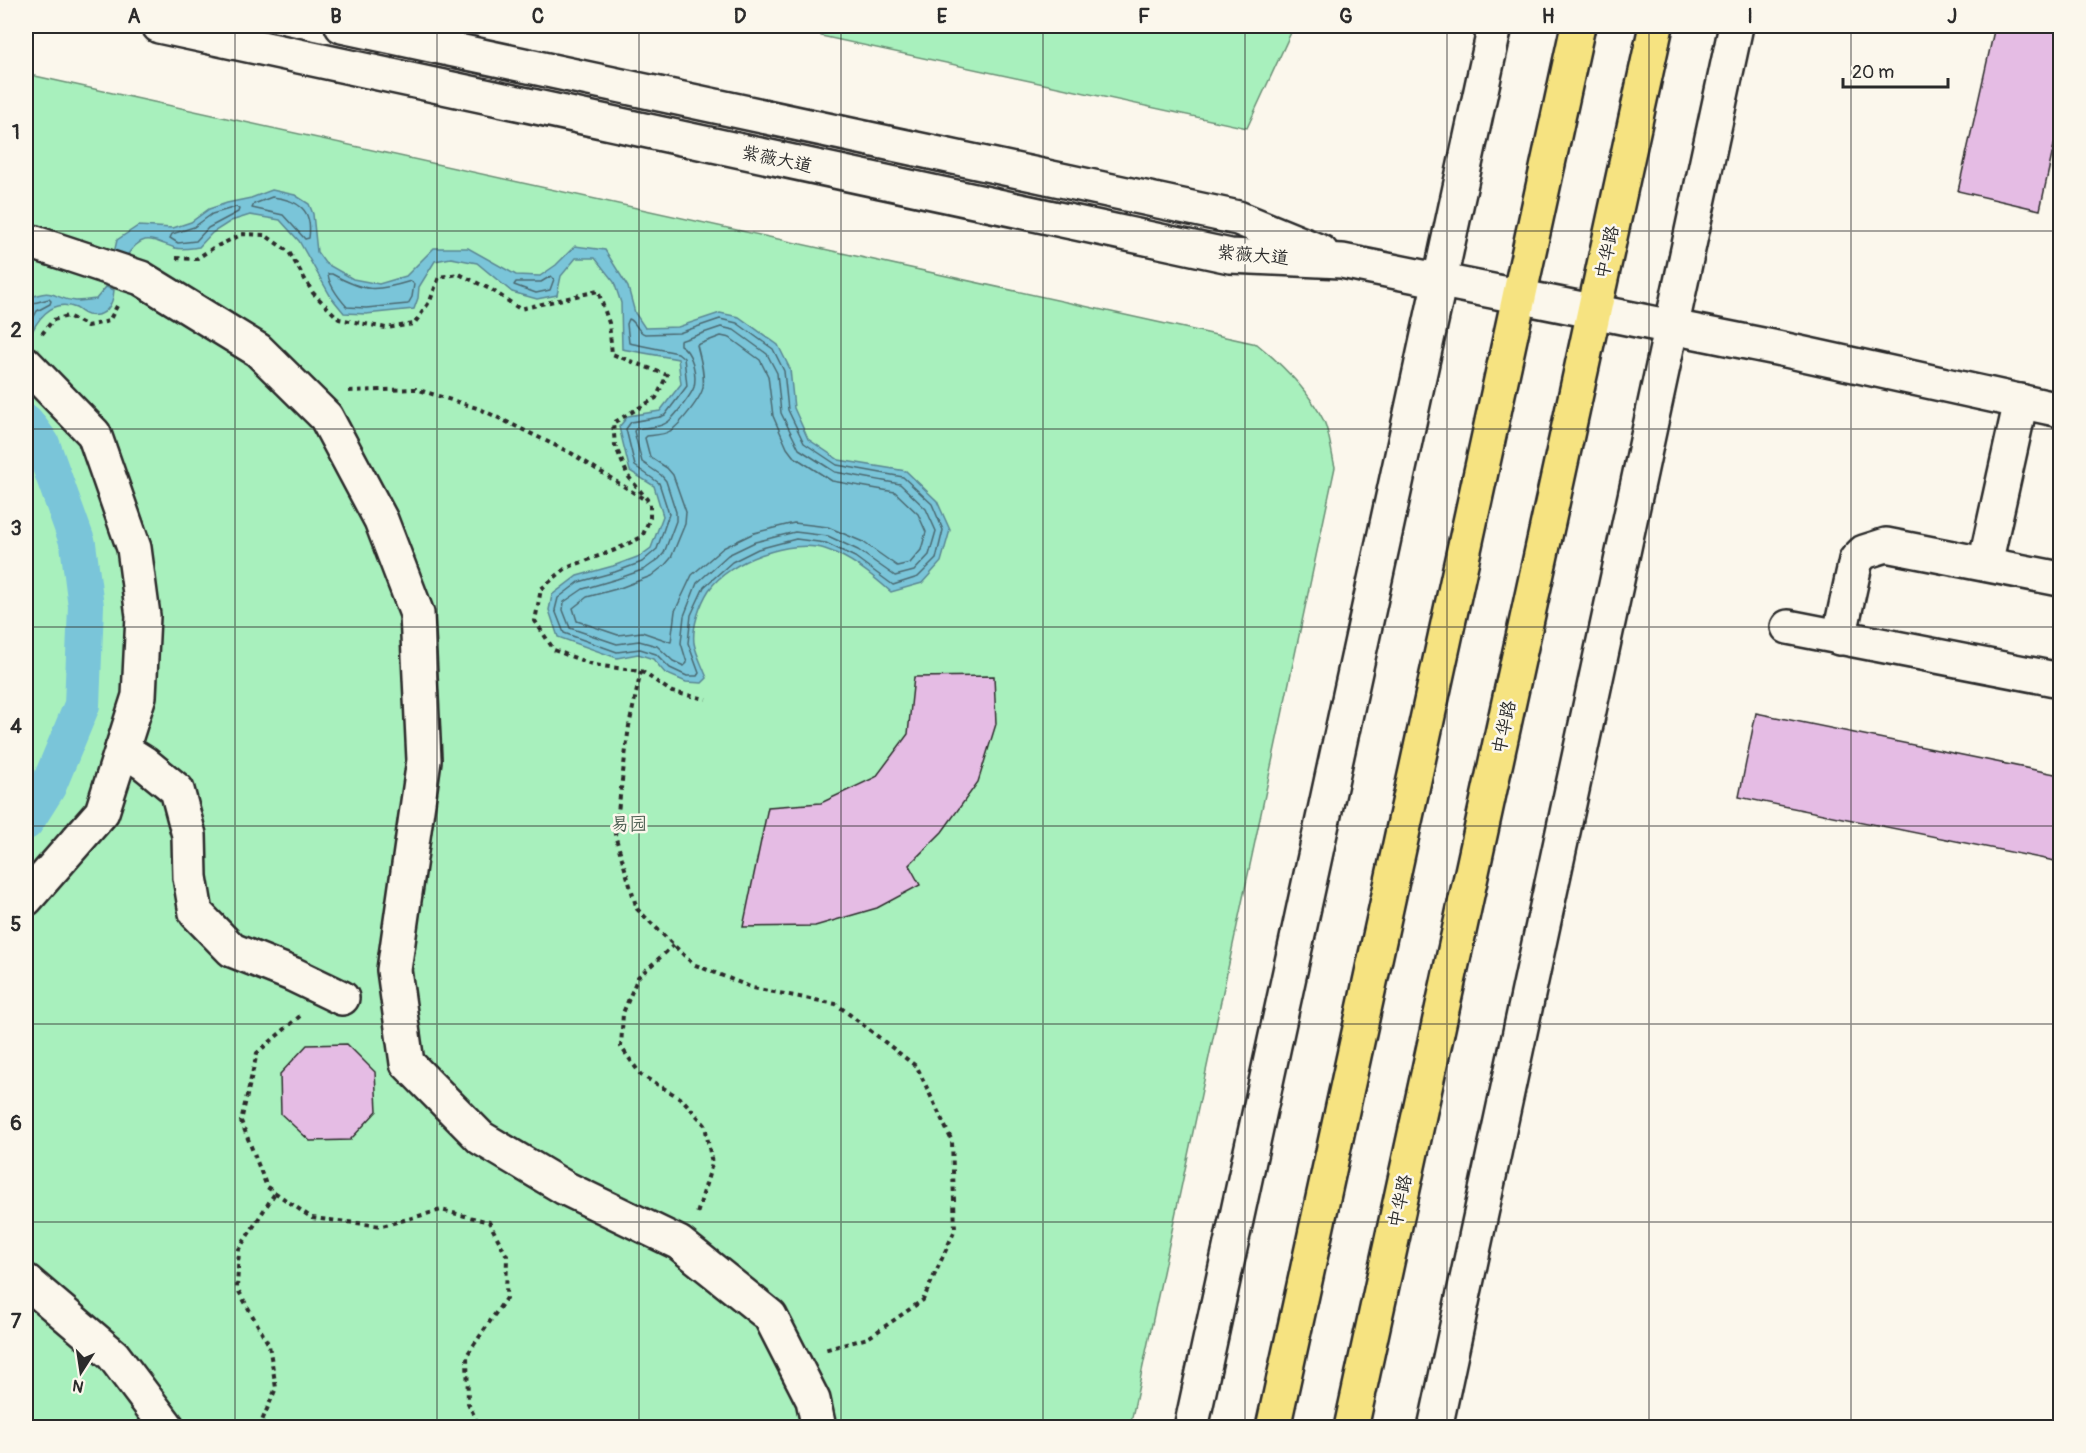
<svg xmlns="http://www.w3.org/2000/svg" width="2086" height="1453" viewBox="0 0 2086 1453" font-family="Pangolin,'LXGW WenKai TC',sans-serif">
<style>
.green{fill:#a8f0bd;stroke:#6a8e74;stroke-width:1.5}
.water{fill:#7ac5d9;stroke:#5a8793;stroke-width:1.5}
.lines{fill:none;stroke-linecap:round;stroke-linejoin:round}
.shore{stroke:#4b6971;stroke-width:1.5}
.canal{stroke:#7ac5d9;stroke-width:36}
.building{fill:#e5bce4;stroke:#2b2b2b;stroke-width:1.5}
.minor-casing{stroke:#2b2b2b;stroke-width:38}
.highway-casing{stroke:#2b2b2b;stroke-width:38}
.path{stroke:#2b2b2b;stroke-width:4;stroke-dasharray:4.5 4.5;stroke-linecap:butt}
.minor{stroke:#fbf7ec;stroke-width:33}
.highway{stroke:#f6e381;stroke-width:33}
.grid{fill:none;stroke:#2b2b2b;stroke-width:1.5;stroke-opacity:0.55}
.labels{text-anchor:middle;stroke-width:5;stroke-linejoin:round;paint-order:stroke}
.street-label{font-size:18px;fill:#2b2b2b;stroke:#fbf7ec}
.park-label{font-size:18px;fill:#4a5c50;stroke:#fbf7ec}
.neatline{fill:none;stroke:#2b2b2b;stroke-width:2}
.grid-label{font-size:20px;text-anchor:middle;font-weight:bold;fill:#2b2b2b}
</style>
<rect width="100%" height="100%" fill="#fbf7ec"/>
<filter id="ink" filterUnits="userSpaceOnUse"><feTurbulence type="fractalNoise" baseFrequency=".0167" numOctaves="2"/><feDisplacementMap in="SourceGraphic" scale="12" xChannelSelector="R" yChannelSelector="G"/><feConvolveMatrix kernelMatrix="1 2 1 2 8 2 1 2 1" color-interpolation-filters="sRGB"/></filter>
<g filter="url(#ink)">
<g class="green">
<polygon points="823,26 1294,26 1247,128 821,36"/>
<path d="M26,74L1257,344C1284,366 1308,390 1324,421C1330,435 1331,452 1335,467L1130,1427L26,1428Z"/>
</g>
<g class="water">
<path d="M272,190L295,195L309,204L313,214L317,252L325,263L353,279L379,284L406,276L434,248H468L516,275L540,276L556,265L575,246L605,250L628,287L635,313L645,328L678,327L720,313L739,317L778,345L790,369L794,408L808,439L839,460L906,471L937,501L950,530L941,562L922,583L891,592C872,575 850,557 825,549C792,538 728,561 709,590C700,604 692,627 694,643C696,654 703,667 707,678L702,683L686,682L665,673L653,659L638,654L617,658L558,637L549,610L552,595L577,576L613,566L640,556L651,548L663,516L654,486L630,471L619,427L628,416L660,411L681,384L678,359L622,349L621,303L614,282L595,258H576L561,276L557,295L537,299L512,292L477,263L451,258L435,261L419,287L418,298L414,309L366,314L344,313L331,297L299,241L280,220L250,215L231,221L212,233L199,247C191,248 182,250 175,248C150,239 143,232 126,257L114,253L117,240L138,226L173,228L191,222L209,209L227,203L251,198Z"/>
<path d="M106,287L114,290C113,305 106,318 88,315C83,314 80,310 76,308C51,297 35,322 28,341L26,340L27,299C56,286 51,299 76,301C82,301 89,300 96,299Z"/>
</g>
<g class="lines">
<g class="shore">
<path d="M272,197C298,200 313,209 309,238L305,239L283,215L252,208L254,204Z"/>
<polygon points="236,207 239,209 238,212 208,228 196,241 178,243 170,238 172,234 194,227 212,214"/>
<path d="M328,274H332C365,292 375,292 411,281L414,284L412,297L408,304L366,308L347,307C339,298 329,286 328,274Z"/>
<polygon points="551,276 554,279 550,290 536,293 514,285 516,282 541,282"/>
<polyline points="26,305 49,299 51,301 50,304 37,311 26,331"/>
<path d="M629,319C636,321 637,332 645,334L679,333L720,319L737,323L773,349L784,371L788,410L804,443L837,465L903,477L932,504L943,530L936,559L918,577L893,585L855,557L826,543L796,539L758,549L732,562L704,587L691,615L688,643L699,673L697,676H687L670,668L656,654L640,649L617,652L564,633L555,610L558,598L579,582L615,572L642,562L657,549L669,514L659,483L635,466L626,429L631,422L660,417L665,415L687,386L684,358L678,353L629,343L627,324Z"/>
<path d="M721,327L734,330L767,354L777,373L781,413L799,449L835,472L900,484L926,509L936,531L929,555L914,571L895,576L858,550L828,536L795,532L755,542L728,555L697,583L684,616L681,643L687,663L684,666L673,661L657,646L639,641L617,644L570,628L563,610L564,602L583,589L617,579L645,569L659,559L664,553L676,521V512L666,481L661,475L642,462L634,431L636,429C646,427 661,428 669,421C675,416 692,394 694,387C697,373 692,351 680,345V341Z"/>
<path d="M721,336L730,338L760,360L768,376L773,416L787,448L793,456L832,481L895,492L918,514L926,532L921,550L910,563L897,566L863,542L828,527L794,523L754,533L723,548L692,575L675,611L671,642L642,632L618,635L577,621L573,608L587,597L620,588L651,576L665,565L671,558L685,524L686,512L673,475L667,468L650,457L645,438L647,436C655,435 664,435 670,431C679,426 702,397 703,387C705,373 700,358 697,345Z"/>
</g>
<polyline class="canal" points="26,422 42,444 78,544 86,606 82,705 48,787 26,822"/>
</g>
<g class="building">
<polygon points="1995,26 2060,26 2060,118 2040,210 1958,191"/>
<polygon points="994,676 996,724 978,782 942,832 909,865 920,885 877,908 815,926 743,927 768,807 821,803 876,777 908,734 914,677"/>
<polygon points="1756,713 2060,775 2060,862 1739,797"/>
<polygon points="347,1044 375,1072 377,1111 350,1140 310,1141 281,1114 280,1074 307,1045"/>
</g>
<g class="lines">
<defs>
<g id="minor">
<polyline points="159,26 1230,256 1342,261 1772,347 2060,410"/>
<polyline points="342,26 1238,218 1321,252"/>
<polyline points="26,240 141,278 258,350 326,417 381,520 417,614 424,760 394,970 407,1063 481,1138 565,1188 679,1243 770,1316 813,1400 819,1428"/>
<polyline points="26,364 94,434 134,548 143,616 139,696 102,812 26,899"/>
<polyline points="1985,564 2021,401"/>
<polyline points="1788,627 2060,680"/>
<polyline points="1839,638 1856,560 1864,552 1886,545 2060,579"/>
<polyline points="122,749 144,763 177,790 189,835 190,877 196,913 232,950 292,974 342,998"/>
<polyline points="26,1281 113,1355 168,1428"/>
<polyline points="1191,1428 1495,26"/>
<polyline points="1435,1428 1736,26"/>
</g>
<g id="highway">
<polyline points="1273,1428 1578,26"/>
<polyline points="1351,1428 1656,26"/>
</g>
</defs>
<use href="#minor" class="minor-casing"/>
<use href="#highway" class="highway-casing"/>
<g class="path">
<polyline points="176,258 196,259 213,248 243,234 265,235 289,252 313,293 339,319 386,328 414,324 430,301 439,277 459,274 492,290 520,309 598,291 609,323 612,354 667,375 656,398 613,423 615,445 628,476 650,503 650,518 642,537 615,550 566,568 541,589 535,621 554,650 594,665 641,671 672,692 706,699"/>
<polyline points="42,334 53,320 68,316 87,326 109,321 117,306"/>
<polyline points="349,391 416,389 480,409 571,453 647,501"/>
<polyline points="641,671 629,726 615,835 637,909 693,964 753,988 836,1004 917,1067 952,1141 955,1230 923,1300 868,1338 824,1350"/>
<polyline points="674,945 638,977 623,1013 621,1047 641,1075 682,1099 705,1125 712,1164 697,1214"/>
<polyline points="300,1016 257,1053 241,1121 267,1187 312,1218 382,1226 441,1210 489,1222 507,1256 506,1298 467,1355 468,1403 480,1428"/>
<polyline points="259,1428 276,1388 269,1345 237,1288 239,1249 275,1193"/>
</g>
<use href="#minor" class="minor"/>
<use href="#highway" class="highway"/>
</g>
</g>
<path class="grid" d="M235,26V1428M437,26V1428M639,26V1428M841,26V1428M1043,26V1428M1245,26V1428M1447,26V1428M1649,26V1428M1851,26V1428M26,231H2060M26,429H2060M26,627H2060M26,826H2060M26,1024H2060M26,1222H2060"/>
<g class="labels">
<g class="street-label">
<text transform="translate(777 159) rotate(12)" y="6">紫薇大道</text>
<text transform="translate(1607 252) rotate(-78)" y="6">中华路</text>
<text transform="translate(1253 255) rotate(5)" y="6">紫薇大道</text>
<text transform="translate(1504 727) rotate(-78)" y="6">中华路</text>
<text transform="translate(1400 1201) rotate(-78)" y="6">中华路</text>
</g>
<g class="park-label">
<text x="629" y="830">易园</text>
</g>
</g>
<rect width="2086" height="1453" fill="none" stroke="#fbf7ec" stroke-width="66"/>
<g transform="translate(81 1372) rotate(192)" stroke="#fbf7ec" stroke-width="4.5" paint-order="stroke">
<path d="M0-4.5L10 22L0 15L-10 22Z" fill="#2b2b2b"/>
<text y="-9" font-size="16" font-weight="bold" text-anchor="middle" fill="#2b2b2b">N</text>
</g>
<path d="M1843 78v9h105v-9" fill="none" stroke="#2b2b2b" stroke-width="3"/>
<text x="1852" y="78" font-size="18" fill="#2b2b2b" stroke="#fbf7ec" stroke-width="4.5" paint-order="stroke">20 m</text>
<rect x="33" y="33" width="2020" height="1387" class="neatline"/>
<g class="grid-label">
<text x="134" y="23">A</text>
<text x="336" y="23">B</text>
<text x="538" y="23">C</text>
<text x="740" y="23">D</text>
<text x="942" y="23">E</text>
<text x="1144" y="23">F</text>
<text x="1346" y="23">G</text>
<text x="1548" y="23">H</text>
<text x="1750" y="23">I</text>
<text x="1952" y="23">J</text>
<text x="16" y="139">1</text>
<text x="16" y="337">2</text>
<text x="16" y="535">3</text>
<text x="16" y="733">4</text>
<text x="16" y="931">5</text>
<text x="16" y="1130">6</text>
<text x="16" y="1328">7</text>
</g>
</svg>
